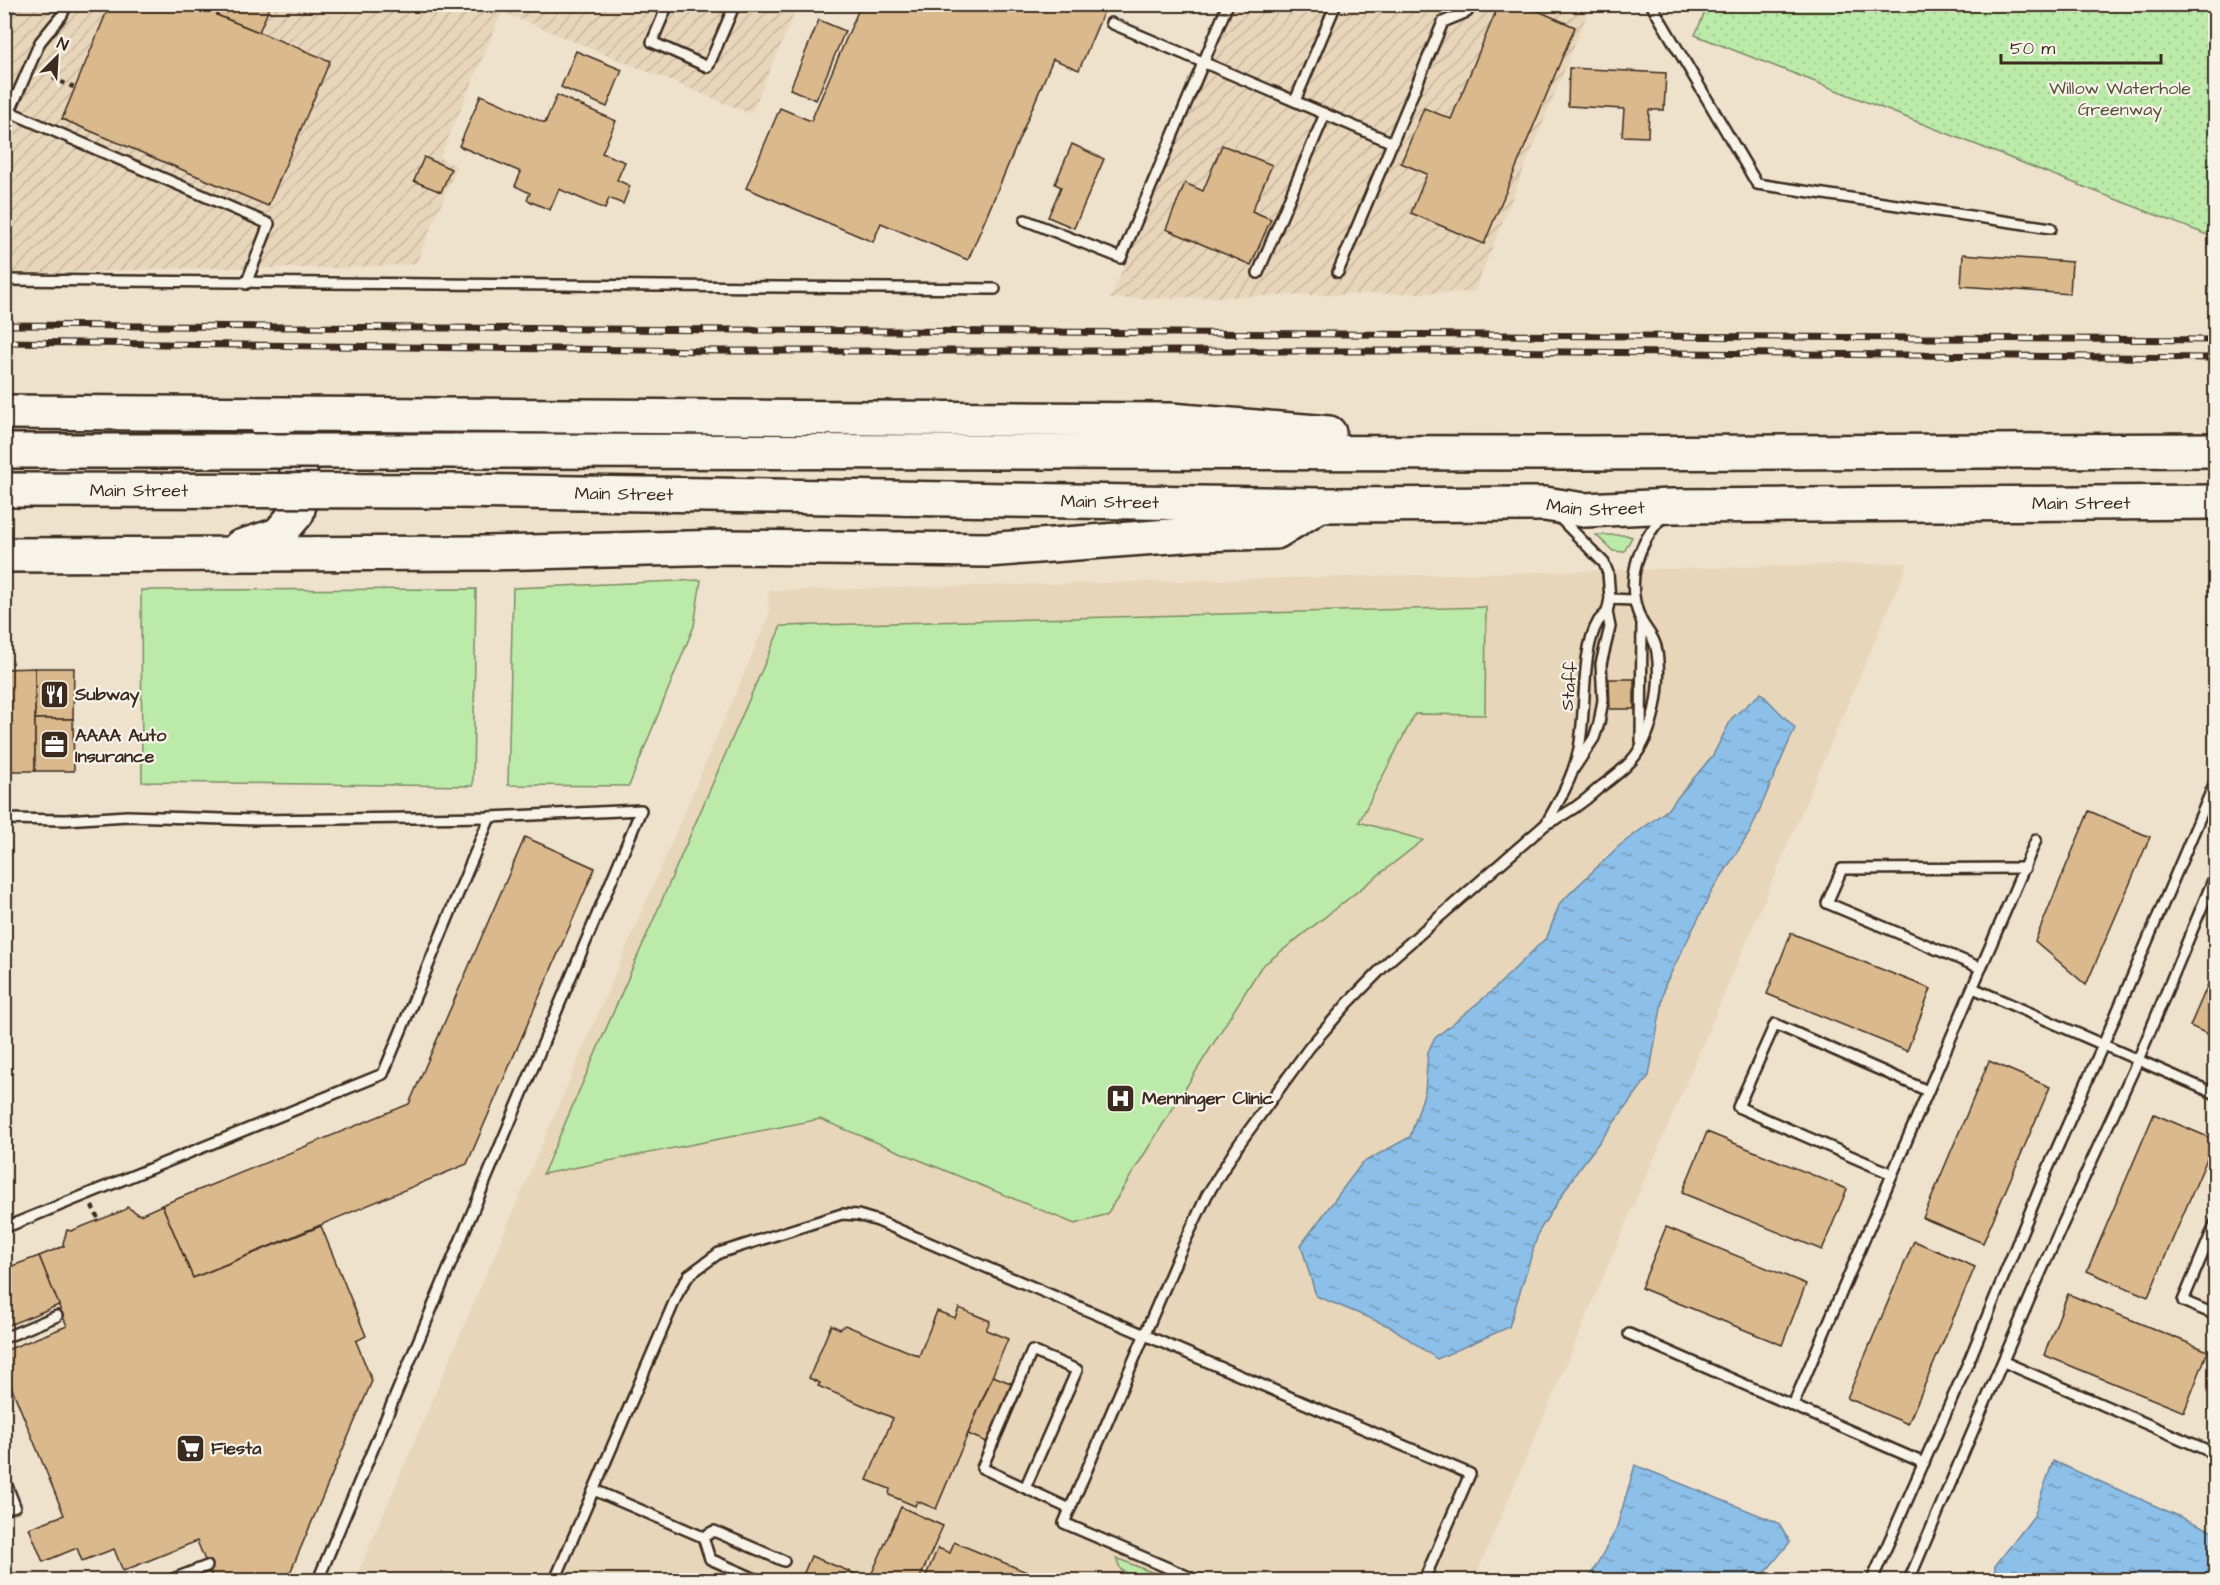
<svg xmlns="http://www.w3.org/2000/svg" width="2220" height="1585" viewBox="0 0 2220 1585" font-family="'Architects Daughter',sans-serif">
<style>
.built{fill:#e8d6ba}
.industrial{fill:url(#industrial-furrows)}
.grass{fill:#bceba9;stroke:#7c8a64;stroke-width:1.5}
.park{fill:url(#park-dots);stroke:#7c8a64;stroke-width:1.5}
.water{fill:url(#water-ripples);stroke:#6c8498;stroke-width:1.5}
.building{fill:#dab98d;stroke:#3b2a1e;stroke-width:1.5}
.lines{fill:none;stroke-linecap:round;stroke-linejoin:round}
.lane-casing{stroke:#3b2a1e;stroke-width:14}
.highway-casing{stroke:#3b2a1e;stroke-width:38}
.path{stroke:#3b2a1e;stroke-width:4;stroke-dasharray:4.5 4.5;stroke-linecap:butt}
.lane{stroke:#f7f3e8;stroke-width:9}
.highway{stroke:#f7f3e8;stroke-width:33}
.rail-casing{stroke:#3b2a1e;stroke-width:7}
.rail{stroke:#f7f3e8;stroke-width:4.5;stroke-dasharray:14;stroke-linecap:butt}
.highway-bridge-casing{stroke:#3b2a1e;stroke-width:38;stroke-linecap:butt}
.highway-bridge{stroke:#f7f3e8;stroke-width:33}
.labels{text-anchor:middle;stroke-width:4.5;stroke-linejoin:round;paint-order:stroke}
.park-label{font-size:18px;fill:#55513a;stroke:#f7f3e8}
.street-label{font-size:18px;fill:#3b2a1e;stroke:#f7f3e8}
.poi-label{font-size:18px;font-weight:bold;fill:#3b2a1e;stroke:#f7f3e8;text-anchor:start}
</style>
<defs>
<pattern id="industrial-furrows" width="10" height="10" patternUnits="userSpaceOnUse" patternTransform="scale(1.5)"><rect width="10" height="10" fill="#e8d6ba"/><path d="M-1 1l2-2M0 10L10 0M9 11l2-2" fill="none" stroke="#c8b89f"/></pattern>
<pattern id="park-dots" width="8" height="8" patternUnits="userSpaceOnUse" patternTransform="scale(1.5)"><rect width="8" height="8" fill="#bceba9"/><path d="M2 2h.1M6 6h.1" fill="none" stroke="#a2ca91" stroke-width="1.8" stroke-linecap="round"/></pattern>
<pattern id="water-ripples" width="26" height="14" patternUnits="userSpaceOnUse" patternTransform="scale(1.5)"><rect width="26" height="14" fill="#8cc0e9"/><path d="M2 4q2-2 4 0t4 0M15 11q2-2 4 0t4 0" fill="none" stroke="#749cbc"/></pattern>
</defs>
<rect width="100%" height="100%" fill="#eee2cd"/>
<filter id="ink" filterUnits="userSpaceOnUse"><feTurbulence type="fractalNoise" baseFrequency=".0167" numOctaves="2"/><feDisplacementMap in="SourceGraphic" scale="12" xChannelSelector="R" yChannelSelector="G"/><feConvolveMatrix kernelMatrix="1 2 1 2 8 2 1 2 1" color-interpolation-filters="sRGB"/></filter>
<g filter="url(#ink)">
<polygon class="built" points="1908,563 1474,1580 355,1580 769,615 768,591"/>
<g class="industrial">
<polygon points="5,5 798,5 751,114 502,12 440,158 457,166 416,264 341,268 199,268 5,274"/>
<polygon points="1235,5 1591,5 1474,292 1110,299"/>
</g>
<g class="grass">
<polygon points="1596,535 1626,535 1632,537 1624,552 1613,551"/>
<polygon points="701,580 694,626 629,786 508,785 513,588"/>
<polygon points="476,589 473,786 142,782 141,590"/>
<polygon points="1486,607 1485,715 1415,714 1359,822 1423,840 1261,967 1107,1214 1075,1224 820,1119 543,1174 781,626"/>
<polygon points="1116,1558 1171,1580 1145,1580 1121,1570"/>
</g>
<polygon class="park" points="1708,5 2215,5 2215,238 1695,35"/>
<g class="water">
<polygon points="1761,693 1795,728 1750,832 1712,891 1665,985 1649,1076 1576,1173 1539,1231 1509,1327 1437,1359 1391,1327 1316,1296 1301,1245 1362,1163 1410,1137 1425,1091 1428,1052 1434,1039 1492,991 1547,937 1560,903 1619,846 1667,810 1713,755 1732,718"/>
<polygon points="2053,1461 2215,1532 2215,1580 1994,1580 1995,1566 2034,1516"/>
<polygon points="1635,1465 1779,1523 1790,1542 1763,1575 1762,1580 1588,1580 1616,1530"/>
</g>
<g class="building">
<polygon points="4,4 16,4 4,31"/>
<polygon points="110,4 221,4 217,15 330,61 268,206 62,119"/>
<polygon points="221,4 271,4 259,32 217,15"/>
<polygon points="861,4 1107,4 1079,70 1053,59 968,260 881,223 873,242 746,188 780,108 811,121"/>
<polygon points="1499,4 1522,4 1575,27 1484,244 1411,213 1427,174 1401,163 1424,108 1451,119"/>
<polygon points="819,20 845,31 816,100 790,89"/>
<polygon points="576,51 622,70 607,107 561,87"/>
<polygon points="1569,68 1666,73 1664,110 1649,110 1648,137 1622,136 1624,109 1568,106"/>
<polygon points="481,95 545,123 557,95 616,121 602,153 625,162 617,180 630,186 623,204 609,198 605,209 559,189 550,210 527,200 530,193 515,186 521,172 459,146"/>
<polygon points="1072,144 1104,159 1074,228 1048,217 1061,187 1055,184"/>
<polygon points="1222,145 1272,165 1252,211 1271,219 1251,265 1166,229 1185,183 1203,191"/>
<polygon points="424,157 451,169 441,192 414,181"/>
<polygon points="1963,254 2072,262 2070,294 1961,286"/>
<polygon points="35,668 74,668 73,719 35,719"/>
<polygon points="35,668 35,771 4,771 4,669"/>
<polygon points="1609,679 1634,679 1634,709 1610,709"/>
<polygon points="35,719 73,719 74,771 35,771"/>
<polygon points="2089,811 2150,837 2086,985 2035,941"/>
<polygon points="525,837 595,868 467,1164 193,1278 162,1205 409,1104"/>
<polygon points="1791,933 1931,989 1907,1051 1767,994"/>
<polygon points="2216,966 2216,1038 2190,1026"/>
<polygon points="1989,1061 2050,1087 1983,1243 1923,1218"/>
<polygon points="2154,1114 2215,1140 2148,1297 2087,1271"/>
<polygon points="1707,1132 1847,1189 1822,1250 1682,1193"/>
<polygon points="162,1205 193,1278 321,1226 366,1336 356,1341 372,1381 287,1580 213,1580 197,1541 123,1571 114,1549 82,1561 77,1548 43,1562 29,1528 64,1515 4,1369 4,1351 67,1326 39,1256 64,1246 63,1243 67,1230 71,1231 125,1210 127,1207 140,1215"/>
<polygon points="1666,1227 1806,1284 1782,1345 1641,1288"/>
<polygon points="1914,1241 1975,1267 1908,1424 1847,1398"/>
<polygon points="39,1256 59,1305 4,1327 4,1269"/>
<polygon points="2068,1294 2208,1351 2184,1412 2044,1355"/>
<polygon points="959,1308 990,1321 986,1330 1008,1339 936,1509 917,1501 915,1506 889,1495 890,1489 867,1480 893,1418 818,1386 820,1383 809,1378 831,1325 840,1329 845,1325 919,1356 937,1311 955,1318"/>
<polygon points="993,1376 1023,1388 998,1447 968,1434"/>
<polygon points="901,1507 943,1526 919,1580 888,1580 872,1573"/>
<polygon points="954,1542 1046,1580 924,1580 938,1548 950,1553"/>
<polygon points="811,1556 868,1579 872,1573 888,1580 801,1580"/>
</g>
<g class="lines">
<defs>
<g id="lane">
<polyline points="668,4 652,42 708,67 735,4"/>
<polyline points="1651,4 1757,184 2051,228"/>
<polyline points="1111,23 1393,143"/>
<polyline points="1295,101 1336,4"/>
<polyline points="10,112 269,224 246,284"/>
<polyline points="4,125 40,42 62,15 67,4"/>
<polyline points="1025,220 1121,258 1228,4"/>
<polyline points="1338,272 1443,22 1467,12 1472,4"/>
<polyline points="1258,273 1325,114"/>
<polyline points="4,280 995,289"/>
<polyline points="1558,516 1604,563 1608,573 1610,599 1607,612 1610,627 1601,664 1603,700 1599,723 1594,738 1575,767"/>
<polyline points="1610,599 1633,600"/>
<polyline points="1641,741 1642,623"/>
<polyline points="4,819 65,820 127,816 256,820 490,817 641,810 318,1580"/>
<path d="M1546,824C1559,801 1572,779 1578,753C1587,717 1580,652 1598,622C1600,618 1605,615 1607,612"/>
<polyline points="1981,968 1827,903 1842,869 2025,868"/>
<polyline points="1973,988 2216,1094"/>
<polyline points="1892,1174 1738,1107 1775,1024 1928,1091"/>
<polyline points="2216,1222 2183,1301 2216,1315"/>
<polyline points="4,1228 383,1074 490,817"/>
<polyline points="1629,1334 1924,1463"/>
<polyline points="4,1338 57,1316"/>
<polyline points="2004,1362 2216,1454"/>
<polyline points="1793,1405 2036,840"/>
<polyline points="4,1478 15,1506 4,1510"/>
<polyline points="1025,1488 1077,1370 1032,1351 982,1468 1070,1509"/>
<polyline points="594,1490 703,1537 710,1559 758,1580"/>
<polyline points="703,1537 714,1531 784,1561"/>
<polyline points="170,1580 207,1566"/>
<polyline points="555,1580 678,1293 689,1275 719,1253 842,1214 858,1215 878,1221 1470,1474 1424,1580"/>
<path d="M1196,1580L1064,1523L1180,1252L1207,1195L1239,1144L1309,1048L1348,1003L1390,960L1546,824C1566,815 1583,803 1599,788C1610,780 1622,771 1631,761C1654,735 1662,687 1657,652C1655,637 1647,632 1641,620C1624,583 1637,544 1664,515"/>
<polyline points="1872,1580 1971,1356 2046,1173 2103,1045 2216,780"/>
<polyline points="1909,1580 2044,1265 2138,1060 2216,873"/>
</g>
<g id="highway">
<polyline points="4,412 1170,420 1329,433"/>
<polyline points="454,451 1582,453 2216,450"/>
<path id="s1" d="M458,491L1320,505L1545,504L1584,510L1672,506L2216,502"/>
<polyline points="240,547 278,535 297,513 304,484 292,456 268,434"/>
<polyline points="4,555 489,553 727,547 987,550 1196,534 1276,532 1320,505"/>
</g>
</defs>
<use href="#lane" class="lane-casing"/>
<use href="#highway" class="highway-casing"/>
<g class="path">
<polyline points="53,78 75,88"/>
<polyline points="92,1206 99,1220"/>
</g>
<use href="#lane" class="lane"/>
<use href="#highway" class="highway"/>
<defs>
<g id="rail">
<polyline points="4,325 2216,340"/>
<polyline points="4,342 720,351 1467,351 2216,358"/>
</g>
</defs>
<use href="#rail" class="rail-casing"/>
<use href="#rail" class="rail"/>
<defs>
<g id="highway-bridge">
<polyline points="4,451 454,451"/>
<path id="s2" d="M4,490L458,491"/>
</g>
</defs>
<use href="#highway-bridge" class="highway-bridge-casing"/>
<use href="#highway-bridge" class="highway-bridge"/>
</g>
</g>
<defs>
<symbol id="restaurant-square" viewBox="-11 -11 22 22"><rect x="-9" y="-9" width="18" height="18" rx="4" fill="#3b2a1e" stroke="#f7f3e8"/><path d="M-5-6h1v4h1v-4h1v4h1v-4h1v5L-1.5 .5V6h-2V.5L-5-1ZM5-6V6H3V1.5H1.5Q1.5-4 5-6Z" fill="#fff"/></symbol>
<symbol id="office-square" viewBox="-11 -11 22 22"><rect x="-9" y="-9" width="18" height="18" rx="4" fill="#3b2a1e" stroke="#f7f3e8"/><path d="M-6-3h4V-5.5h4V-3h4V5H-6ZM-1-4.5V-3h2v-1.5ZM-6 0V1H6V0Z" fill="#fff"/></symbol>
<symbol id="hospital-square" viewBox="-11 -11 22 22"><rect x="-9" y="-9" width="18" height="18" rx="4" fill="#3b2a1e" stroke="#f7f3e8"/><path d="M-5-5h3v3.5h4V-5h3V5h-3V1.5h-4V5h-3Z" fill="#fff"/></symbol>
<symbol id="supermarket-square" viewBox="-11 -11 22 22"><rect x="-9" y="-9" width="18" height="18" rx="4" fill="#3b2a1e" stroke="#f7f3e8"/><path d="M-6-5.5h2.5l.6 2H6L4.5 2H-2.5L-4.4-4H-6ZM-1.5 3.2a1.3 1.3 0 1 0 .1 0ZM3 3.2a1.3 1.3 0 1 0 .1 0Z" fill="#fff"/></symbol>
</defs>
<g fill-rule="evenodd">
<use href="#restaurant-square" x="38" y="678" width="33" height="33"/>
<use href="#office-square" x="38" y="728" width="33" height="33"/>
<use href="#hospital-square" x="1104" y="1082" width="33" height="33"/>
<use href="#supermarket-square" x="174" y="1432" width="33" height="33"/>
</g>
<g class="labels">
<g class="park-label">
<text x="2120" y="94">Willow Waterhole<tspan x="2120" dy="21">Greenway</tspan></text>
</g>
<g class="street-label">
<text dy="6" stroke="none"><textPath href="#s2" startOffset="135">Main Street</textPath></text>
<text dy="6" stroke="none"><textPath href="#s1" startOffset="166">Main Street</textPath></text>
<text dy="6" stroke="none"><textPath href="#s1" startOffset="652">Main Street</textPath></text>
<text dy="6" stroke="none"><textPath href="#s1" startOffset="1624">Main Street</textPath></text>
<text dy="6" stroke="none"><textPath href="#s1" startOffset="1138">Main Street</textPath></text>
<text transform="translate(1569 686) rotate(-84)" y="6">Staff</text>
</g>
<g class="poi-label">
<text x="75" y="700">Subway</text>
<text x="75" y="741">AAAA Auto<tspan x="75" dy="21">Insurance</tspan></text>
<text x="1142" y="1104">Menninger Clinic</text>
<text x="211" y="1454">Fiesta</text>
</g>
</g>
<rect width="2220" height="1585" fill="none" stroke="#f7f3e8" stroke-width="24"/>
<rect x="12" y="12" width="2196" height="1561" fill="none" stroke="#3b2a1e" stroke-width="2" filter="url(#ink)"/>
<g transform="translate(57 57) rotate(24)" stroke="#f7f3e8" stroke-width="4.5" paint-order="stroke">
<path d="M0-4.5L10 22L0 15L-10 22Z" fill="#3b2a1e"/>
<text y="-9" font-size="16" font-weight="bold" text-anchor="middle" fill="#3b2a1e">N</text>
</g>
<path d="M2001 54v9h160v-9" fill="none" stroke="#3b2a1e" stroke-width="3"/>
<text x="2010" y="54" font-size="18" fill="#3b2a1e" stroke="#f7f3e8" stroke-width="4.5" paint-order="stroke">50 m</text>
</svg>
